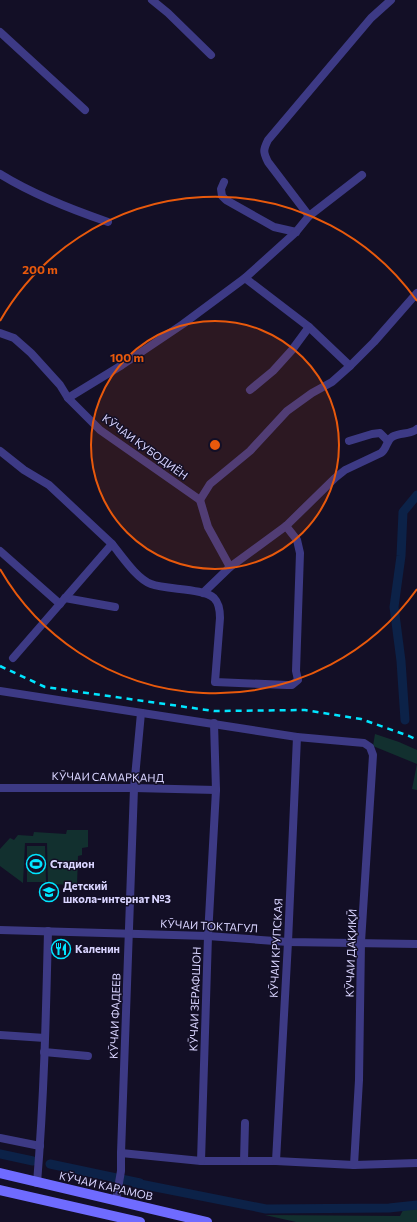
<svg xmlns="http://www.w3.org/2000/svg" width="417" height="1222" viewBox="0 0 417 1222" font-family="Commissioner,sans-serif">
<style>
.green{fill:#12302f}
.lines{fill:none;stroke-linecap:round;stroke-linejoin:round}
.canal{stroke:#0c2248;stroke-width:9}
.minor{stroke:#3d3a85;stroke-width:8}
.secondary{stroke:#6f6bff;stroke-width:10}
.rail{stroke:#00e5ff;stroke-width:2.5;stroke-dasharray:6 5;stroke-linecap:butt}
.ring{fill:none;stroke:#e8590c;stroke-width:2}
.labels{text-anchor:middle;stroke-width:3;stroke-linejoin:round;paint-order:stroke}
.street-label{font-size:11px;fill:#d9d4ff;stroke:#130f26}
.poi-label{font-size:11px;font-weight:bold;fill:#d9d4ff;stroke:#130f26;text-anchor:start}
.centre{fill:#e8590c;stroke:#130f26;stroke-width:2}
.ring-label{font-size:12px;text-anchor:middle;font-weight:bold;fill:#e8590c;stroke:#130f26;stroke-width:3;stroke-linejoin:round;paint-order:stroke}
</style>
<rect width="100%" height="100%" fill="#130f26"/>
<g class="green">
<polygon points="375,734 399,742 417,750 417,790 412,789 417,764 373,746"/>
<polygon points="67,830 88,830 88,847 82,848 82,855 78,856 77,885 48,884 47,843 25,843 23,883 0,866 0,849 10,838 14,840 18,835 33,836 34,832 66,834"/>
<polygon points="27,846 45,846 46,882 27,882"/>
<polygon points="417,1209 417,1222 296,1222 265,1215 400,1216 403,1210"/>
</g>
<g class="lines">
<g class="canal">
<polyline points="405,720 401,661 394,607 401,556 403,512 417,495"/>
<polyline points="0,1154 33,1161"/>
<polyline points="50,1164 140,1183"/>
<polyline points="135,1183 266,1209 389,1208 417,1205"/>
</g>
<g class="minor">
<polyline points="152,0 168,13 211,55"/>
<polyline points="0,32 85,110"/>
<path d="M0,174C34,195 70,209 108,222"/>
<polyline points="224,182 221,189 222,196 226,200 274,227 296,232"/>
<path d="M309,216L268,162C263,152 263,150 268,140L371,18L391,0"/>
<polyline points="245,278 309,327 350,366"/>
<polyline points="0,333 14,338 31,353 60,385 68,398 100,430 200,500 208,527 230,567 203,593"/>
<polyline points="250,390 273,371 292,350 309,327"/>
<polyline points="68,398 122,365 183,324 245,278 296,232 309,216 362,175"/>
<polyline points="349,441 372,434 380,433 388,441"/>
<polyline points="0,451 24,470 49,485 112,544"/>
<polyline points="200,500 210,484 250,451 287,411 312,393 332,382 350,366 374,342 417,293"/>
<polyline points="0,551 60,604"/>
<path d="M230,567L286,526L335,478L345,470L381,453C387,449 386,441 392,437C400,432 410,435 417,429"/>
<polyline points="65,598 115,607"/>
<path d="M13,658L112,544C122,556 136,578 151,584C166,590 203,588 214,598C219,603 220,611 220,618L215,682L287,685H292L298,680L296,671L300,553L297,540L286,526"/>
<polyline points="0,691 297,737 364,743 370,747 373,755 361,942 359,1080 354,1165"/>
<polyline points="0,788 134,788 216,790"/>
<polyline points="0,930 208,936 288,942 417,944"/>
<polyline points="0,1035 45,1038"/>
<polyline points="44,1052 88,1056"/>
<polyline points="0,1138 40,1146"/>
<polyline points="121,1153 201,1161 276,1161 354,1165 417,1163"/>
<polyline points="201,1161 208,936 216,790 214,723"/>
<polyline points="244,1161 245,1123"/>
<polyline points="276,1161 288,942 297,737"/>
<path d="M37,1183C44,1099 46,1015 48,931"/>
<polyline points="116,1200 121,1171 121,1153 134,788 141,713"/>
</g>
<g class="secondary">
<polyline points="0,1173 207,1222"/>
<polyline points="0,1190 140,1222"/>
</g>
<polyline class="rail" points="0,666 45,687 214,711 305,710 361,719 409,736 417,740"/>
</g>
<circle cx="215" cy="445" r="124" fill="#e8590c" fill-opacity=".12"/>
<g class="ring">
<circle cx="215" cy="445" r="124"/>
<path d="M417 589A248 248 0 0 1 0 569M0 321A248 248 0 0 1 417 301"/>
</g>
<defs>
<symbol id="stadium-ring" viewBox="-11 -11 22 22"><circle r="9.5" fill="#130f26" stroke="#00e5ff" stroke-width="1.5"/><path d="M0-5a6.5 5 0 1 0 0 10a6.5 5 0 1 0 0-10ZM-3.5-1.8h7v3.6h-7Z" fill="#00e5ff"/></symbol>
<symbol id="school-ring" viewBox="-11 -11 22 22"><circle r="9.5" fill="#130f26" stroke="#00e5ff" stroke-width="1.5"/><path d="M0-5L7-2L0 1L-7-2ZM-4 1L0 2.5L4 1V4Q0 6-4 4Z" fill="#00e5ff"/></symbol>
<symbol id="restaurant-ring" viewBox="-11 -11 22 22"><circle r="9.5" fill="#130f26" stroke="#00e5ff" stroke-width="1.5"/><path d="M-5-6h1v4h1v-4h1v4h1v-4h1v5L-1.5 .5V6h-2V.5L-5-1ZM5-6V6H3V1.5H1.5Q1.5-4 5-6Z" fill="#00e5ff"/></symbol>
</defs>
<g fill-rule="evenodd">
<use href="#stadium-ring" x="25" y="853" width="22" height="22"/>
<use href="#school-ring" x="38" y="881" width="22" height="22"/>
<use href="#restaurant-ring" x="50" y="938" width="22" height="22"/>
</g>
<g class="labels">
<g class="street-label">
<text transform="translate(145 447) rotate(36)" y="4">КӮЧАИ ҚУБОДИЁН</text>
<text transform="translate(108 777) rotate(1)" y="4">КӮЧАИ САМАРҚАНД</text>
<text transform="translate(209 926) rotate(3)" y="4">КӮЧАИ ТОКТАГУЛ</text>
<text transform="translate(276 948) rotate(-87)" y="4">КӮЧАИ КРУПСКАЯ</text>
<text transform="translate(351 953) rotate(-88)" y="4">КӮЧАИ ДАҚИҚӢ</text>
<text transform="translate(195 999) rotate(-88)" y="4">КӮЧАИ ЗЕРАФШОН</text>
<text transform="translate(115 1016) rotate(-88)" y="4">КӮЧАИ ФАДЕЕВ</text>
<text transform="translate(106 1186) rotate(13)" y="4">КӮЧАИ КАРАМОВ</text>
</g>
<g class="poi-label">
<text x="50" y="868">Стадион</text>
<text x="63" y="890">Детский<tspan x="63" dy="13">школа-интернат №3</tspan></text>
<text x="75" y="953">Каленин</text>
</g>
</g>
<circle cx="215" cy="445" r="6" class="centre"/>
<g class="ring-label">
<text x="40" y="274">200 m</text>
<text x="127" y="362">100 m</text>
</g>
</svg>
